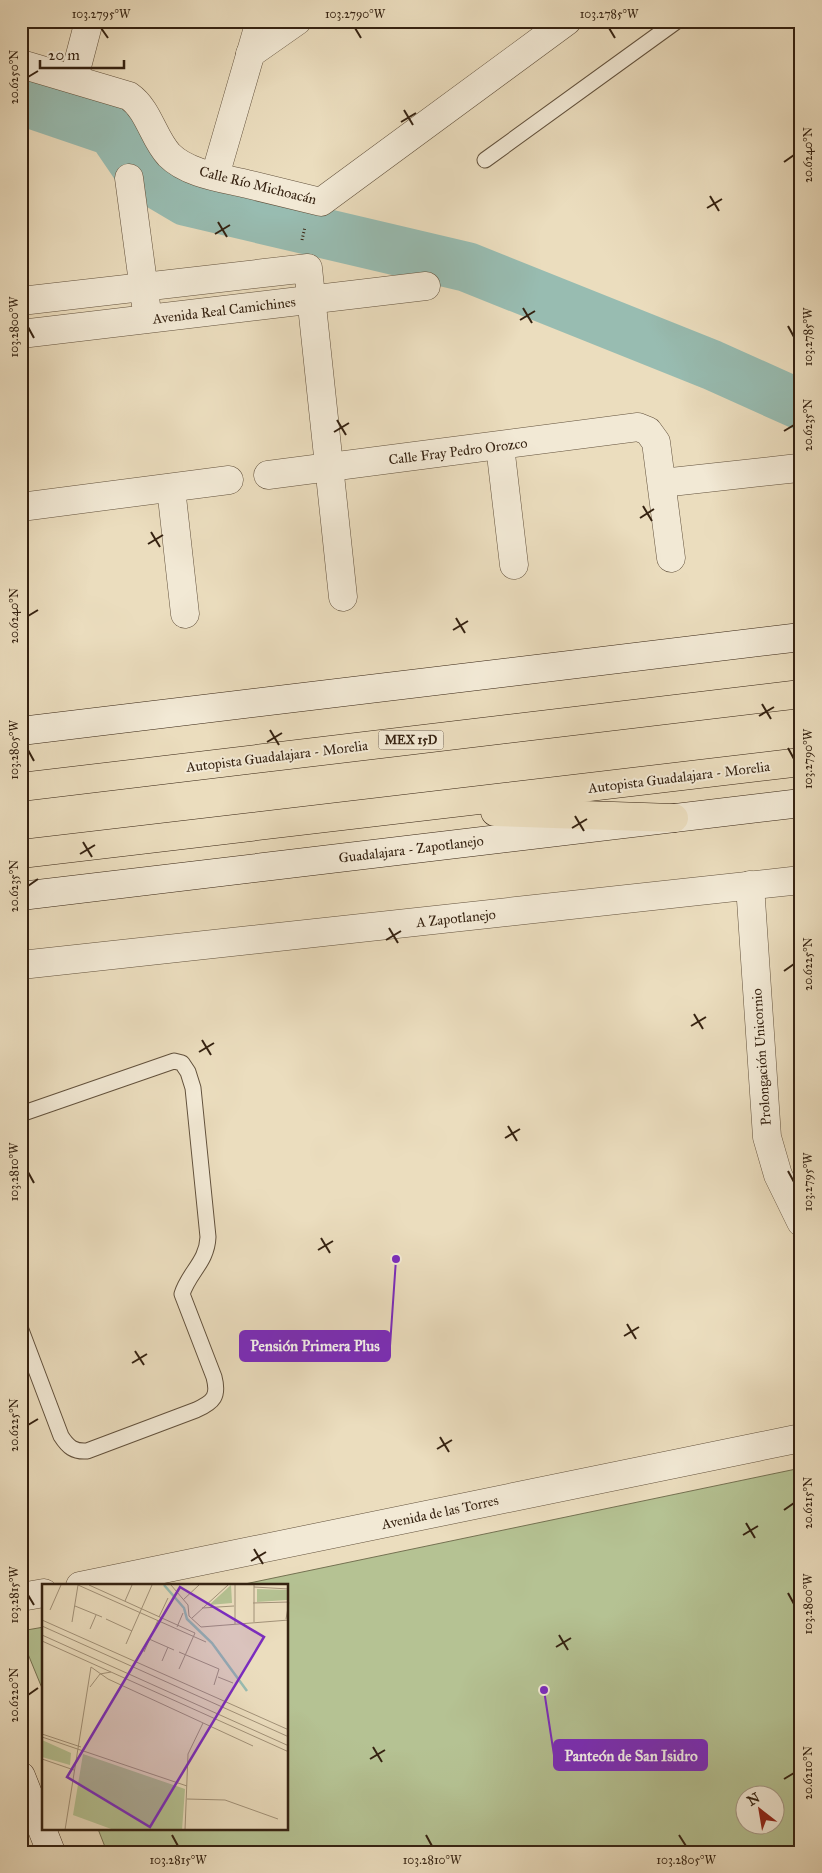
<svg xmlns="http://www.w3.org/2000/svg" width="822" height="1873" viewBox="0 0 822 1873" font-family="'IM FELL Great Primer',serif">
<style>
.green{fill:#b5c293;stroke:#757252;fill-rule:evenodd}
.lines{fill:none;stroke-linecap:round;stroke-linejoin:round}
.river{stroke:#98bcb1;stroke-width:50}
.lane-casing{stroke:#62513c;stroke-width:17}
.street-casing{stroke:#62513c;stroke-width:29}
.secondary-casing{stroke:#352211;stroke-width:29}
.highway-casing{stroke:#352211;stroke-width:29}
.path{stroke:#352211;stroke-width:3;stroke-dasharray:1 2.5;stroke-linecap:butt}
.lane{stroke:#f2e9d5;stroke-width:15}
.street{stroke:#f2e9d5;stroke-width:28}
.secondary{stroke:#f2e9d5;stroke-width:28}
.highway{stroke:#ebddbe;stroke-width:28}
.ticks{fill:none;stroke:#352211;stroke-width:2}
.labels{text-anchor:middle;stroke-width:4;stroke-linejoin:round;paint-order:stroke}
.shield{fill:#f2e9d5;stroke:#6e5e4c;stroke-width:1}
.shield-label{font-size:12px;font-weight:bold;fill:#352211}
.street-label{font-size:14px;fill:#352211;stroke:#f2e9d5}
.inset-river{fill:none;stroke:#98bcb1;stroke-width:2.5}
.inset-road{fill:none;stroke:#a29279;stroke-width:1}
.view{fill:#7b2cbf;fill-opacity:0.15;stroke:#7b2cbf;stroke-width:2.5}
.inset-edge{fill:none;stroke:#352211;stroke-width:2.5}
.leader{fill:none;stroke:#7b2cbf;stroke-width:2}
.callout-dot{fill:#7b2cbf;stroke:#f2e9d5;stroke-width:2}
.callout{fill:#7b2cbf;stroke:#7b2cbf;stroke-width:2}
.callout-label{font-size:15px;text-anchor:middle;font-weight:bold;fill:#fff}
.neatline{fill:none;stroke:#352211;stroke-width:2}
.ticks-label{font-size:12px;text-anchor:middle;fill:#352211}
</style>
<rect width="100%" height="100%" fill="#ebddbe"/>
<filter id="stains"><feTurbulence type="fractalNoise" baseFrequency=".004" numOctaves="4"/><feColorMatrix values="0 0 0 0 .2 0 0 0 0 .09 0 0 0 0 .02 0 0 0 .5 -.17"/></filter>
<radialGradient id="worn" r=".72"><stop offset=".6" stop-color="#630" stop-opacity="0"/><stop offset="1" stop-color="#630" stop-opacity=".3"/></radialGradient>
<g class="green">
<path d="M801,1468V1852H107L98,1829H288V1586L240,1585ZM744,1796H774V1826H744Z"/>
<polygon points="44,1627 44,1693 21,1637 21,1631"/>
</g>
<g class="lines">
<polyline class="river" points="21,100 112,131 142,175 186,201 467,267 712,365 801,405"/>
<defs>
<g id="lane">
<polyline points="485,160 677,21"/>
<path d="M21,1114L174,1061L182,1063L188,1072L193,1088L208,1237C207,1262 189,1272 182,1294L214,1377C219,1396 214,1402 196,1410L87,1451C74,1452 68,1447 61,1436L21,1330"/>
</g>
<g id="street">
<polyline points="250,54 297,21"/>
<path d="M21,64L129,96C149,110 153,138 169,155C188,174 222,178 247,184C272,190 297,196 321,202L567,21"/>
<polyline points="74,78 89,21"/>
<polyline points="215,176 260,21"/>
<polyline points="129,178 146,305"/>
<polyline points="21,301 308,268 343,597"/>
<polyline points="21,334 426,286"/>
<polyline points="500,446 514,565"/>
<polyline points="268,475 638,427 648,431 656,442 671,558"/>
<polyline points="662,483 798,468"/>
<polyline points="171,488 185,614"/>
<polyline points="21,507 229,480"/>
<polyline points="750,885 767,1137 778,1175 801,1222"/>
<polyline points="21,965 801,880"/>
<polyline points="80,1586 801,1438"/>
<polyline points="21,1597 44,1593"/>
</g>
<g id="secondary">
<polyline points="21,731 801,637"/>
<polyline points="21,896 801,803"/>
<polyline points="21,1776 51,1852"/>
</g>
<g id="highway">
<polyline points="21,787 801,694"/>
<polyline points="495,812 674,818"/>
<polyline points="21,854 801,762"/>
</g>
</defs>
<use href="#lane" class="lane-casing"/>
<use href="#street" class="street-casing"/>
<use href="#secondary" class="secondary-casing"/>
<use href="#highway" class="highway-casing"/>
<polyline class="path" points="302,240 305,227"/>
<use href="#lane" class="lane"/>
<use href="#street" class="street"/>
<use href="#secondary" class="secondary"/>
<use href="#highway" class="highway"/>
</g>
<path class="ticks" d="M101,28L108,38M355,28L361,38M609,28L615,38M28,77L38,71M404,110L413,125M401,122L416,113M784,162L794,155M710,196L719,211M707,208L722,199M218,222L227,237M215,234L230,225M523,308L532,323M520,320L535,311M788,326L794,337M28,327L34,338M337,420L346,435M784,431L794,425M334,432L349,423M643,506L652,521M640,518L654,509M151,532L160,547M148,544L163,535M28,616L38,610M456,618L465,633M453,630L468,621M762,704L771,719M759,716L774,707M270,730L279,745M267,742L282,733M788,748L794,759M28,750L34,761M575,816L584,831M572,828L587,819M83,842L92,857M80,854L95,845M28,886L38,879M389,928L398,943M386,940L401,931M784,971L794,964M694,1014L703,1029M691,1026L706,1017M202,1040L211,1055M199,1052L214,1043M508,1126L517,1141M505,1138L520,1129M788,1171L794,1182M28,1172L34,1183M321,1238L330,1253M318,1250L333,1241M627,1324L636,1339M624,1336L639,1327M135,1351L144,1365M132,1363L147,1354M28,1425L38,1419M440,1437L449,1452M437,1449L452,1440M784,1510L794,1503M746,1523L755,1538M743,1535L758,1526M254,1549L263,1564M251,1561L266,1552M788,1593L794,1604M28,1595L34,1605M559,1635L568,1650M556,1647L571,1638M28,1695L38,1688M373,1747L382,1762M370,1759L385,1750M784,1779L794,1773M172,1835L178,1846M426,1835L432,1846M679,1835L686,1846"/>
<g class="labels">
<rect class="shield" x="378.5" y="730.5" width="65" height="19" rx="4"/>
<g class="shield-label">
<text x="411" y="744">MEX 15D</text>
</g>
<g class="street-label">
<text transform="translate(258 185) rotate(14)" y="5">Calle Río Michoacán</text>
<text transform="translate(224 310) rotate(-7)" y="5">Avenida Real Camichines</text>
<text transform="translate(458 451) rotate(-7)" y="5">Calle Fray Pedro Orozco</text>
<text transform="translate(277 756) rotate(-7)" y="5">Autopista Guadalajara - Morelia</text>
<text transform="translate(679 777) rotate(-7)" y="5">Autopista Guadalajara - Morelia</text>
<text transform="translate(411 849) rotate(-7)" y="5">Guadalajara - Zapotlanejo</text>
<text transform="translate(456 918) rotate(-6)" y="5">A Zapotlanejo</text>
<text transform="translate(761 1057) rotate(-94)" y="5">Prolongación Unicornio</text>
<text transform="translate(440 1512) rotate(-12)" y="5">Avenida de las Torres</text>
</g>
</g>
<g transform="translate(42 1584)">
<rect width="246" height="246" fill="#ebddbe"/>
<path d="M189,1L190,19L167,21ZM215,5L246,6L245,16L215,18ZM0,156L29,169L28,181L0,173ZM41,170L143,205L140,246H72L31,231Z" fill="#b5c293"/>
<path class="inset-river" d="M122,1L142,24L145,35L170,59L205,107"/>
<path class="inset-road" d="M36,1L164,58M47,1L153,49L137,85M129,1L146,21L147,32L159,43L247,36M193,1V40M212,1V38M212,3L247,5M141,16L157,1M83,17L90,1M211,19L247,18M33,22L60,33M160,24L192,22M8,26L19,1M117,33L126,14M150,34L186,1M64,35L90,47M244,35L247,18M0,36L247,146M30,38L36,1M0,42L247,153M135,43L141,29M48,45L54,31M0,51L247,162M107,55L132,66M0,57L247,168M84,60L110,1M102,68L116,36M137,68L177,85L172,101M120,77L126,63M49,83L66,95L211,162M176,93L191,99M48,103L58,90L69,88M0,150L39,163M0,153L145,202M0,175L32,186M145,215L183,216L236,235M23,246L49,83M143,246L146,170L161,139"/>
<path class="view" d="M138,3L222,53L108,243L25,193Z"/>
<rect width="246" height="246" class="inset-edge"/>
</g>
<path class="leader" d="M396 1259L390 1346M544 1690L554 1755"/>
<g class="callout-dot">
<circle cx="396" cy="1259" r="5"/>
<circle cx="544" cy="1690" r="5"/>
</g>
<g class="callout">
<rect x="240" y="1331" width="150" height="30" rx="5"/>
<rect x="554" y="1740" width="153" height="30" rx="5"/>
</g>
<g class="callout-label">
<text x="315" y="1351">Pensión Primera Plus</text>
<text x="631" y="1761">Panteón de San Isidro</text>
</g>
<rect width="822" height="1873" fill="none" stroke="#ebddbe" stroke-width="55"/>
<g transform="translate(760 1810) rotate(329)"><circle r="24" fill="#f2e9d5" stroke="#a69987"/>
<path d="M0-4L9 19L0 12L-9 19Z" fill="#8f2418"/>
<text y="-8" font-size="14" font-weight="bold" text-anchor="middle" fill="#352211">N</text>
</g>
<path d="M40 60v8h84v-8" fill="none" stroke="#352211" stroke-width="2.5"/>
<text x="48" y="60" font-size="15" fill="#352211" stroke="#f2e9d5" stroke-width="4" paint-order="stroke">20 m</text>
<rect x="28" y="28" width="766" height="1818" class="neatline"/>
<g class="ticks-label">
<text x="101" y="18">103.2795°W</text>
<text x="355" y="18">103.2790°W</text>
<text x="609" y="18">103.2785°W</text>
<text transform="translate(14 77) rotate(-90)" y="4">20.6250°N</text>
<text transform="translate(808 155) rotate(-90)" y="4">20.6240°N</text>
<text transform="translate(14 327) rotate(-90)" y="4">103.2800°W</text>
<text transform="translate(808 337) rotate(-90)" y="4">103.2785°W</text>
<text transform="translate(808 425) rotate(-90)" y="4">20.6235°N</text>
<text transform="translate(14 616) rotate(-90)" y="4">20.6240°N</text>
<text transform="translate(14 750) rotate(-90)" y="4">103.2805°W</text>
<text transform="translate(808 759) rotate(-90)" y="4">103.2790°W</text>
<text transform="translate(14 886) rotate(-90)" y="4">20.6235°N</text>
<text transform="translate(808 964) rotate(-90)" y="4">20.6225°N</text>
<text transform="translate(14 1172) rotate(-90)" y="4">103.2810°W</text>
<text transform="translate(808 1182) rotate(-90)" y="4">103.2795°W</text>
<text transform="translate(14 1425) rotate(-90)" y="4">20.6225°N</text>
<text transform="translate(808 1503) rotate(-90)" y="4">20.6215°N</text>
<text transform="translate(14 1595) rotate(-90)" y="4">103.2815°W</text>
<text transform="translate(808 1604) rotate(-90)" y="4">103.2800°W</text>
<text transform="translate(14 1695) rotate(-90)" y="4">20.6220°N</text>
<text transform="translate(808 1773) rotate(-90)" y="4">20.6210°N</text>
<text x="178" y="1864">103.2815°W</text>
<text x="432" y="1864">103.2810°W</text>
<text x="686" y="1864">103.2805°W</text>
</g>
<rect width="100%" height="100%" filter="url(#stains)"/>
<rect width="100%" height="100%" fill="url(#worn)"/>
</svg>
